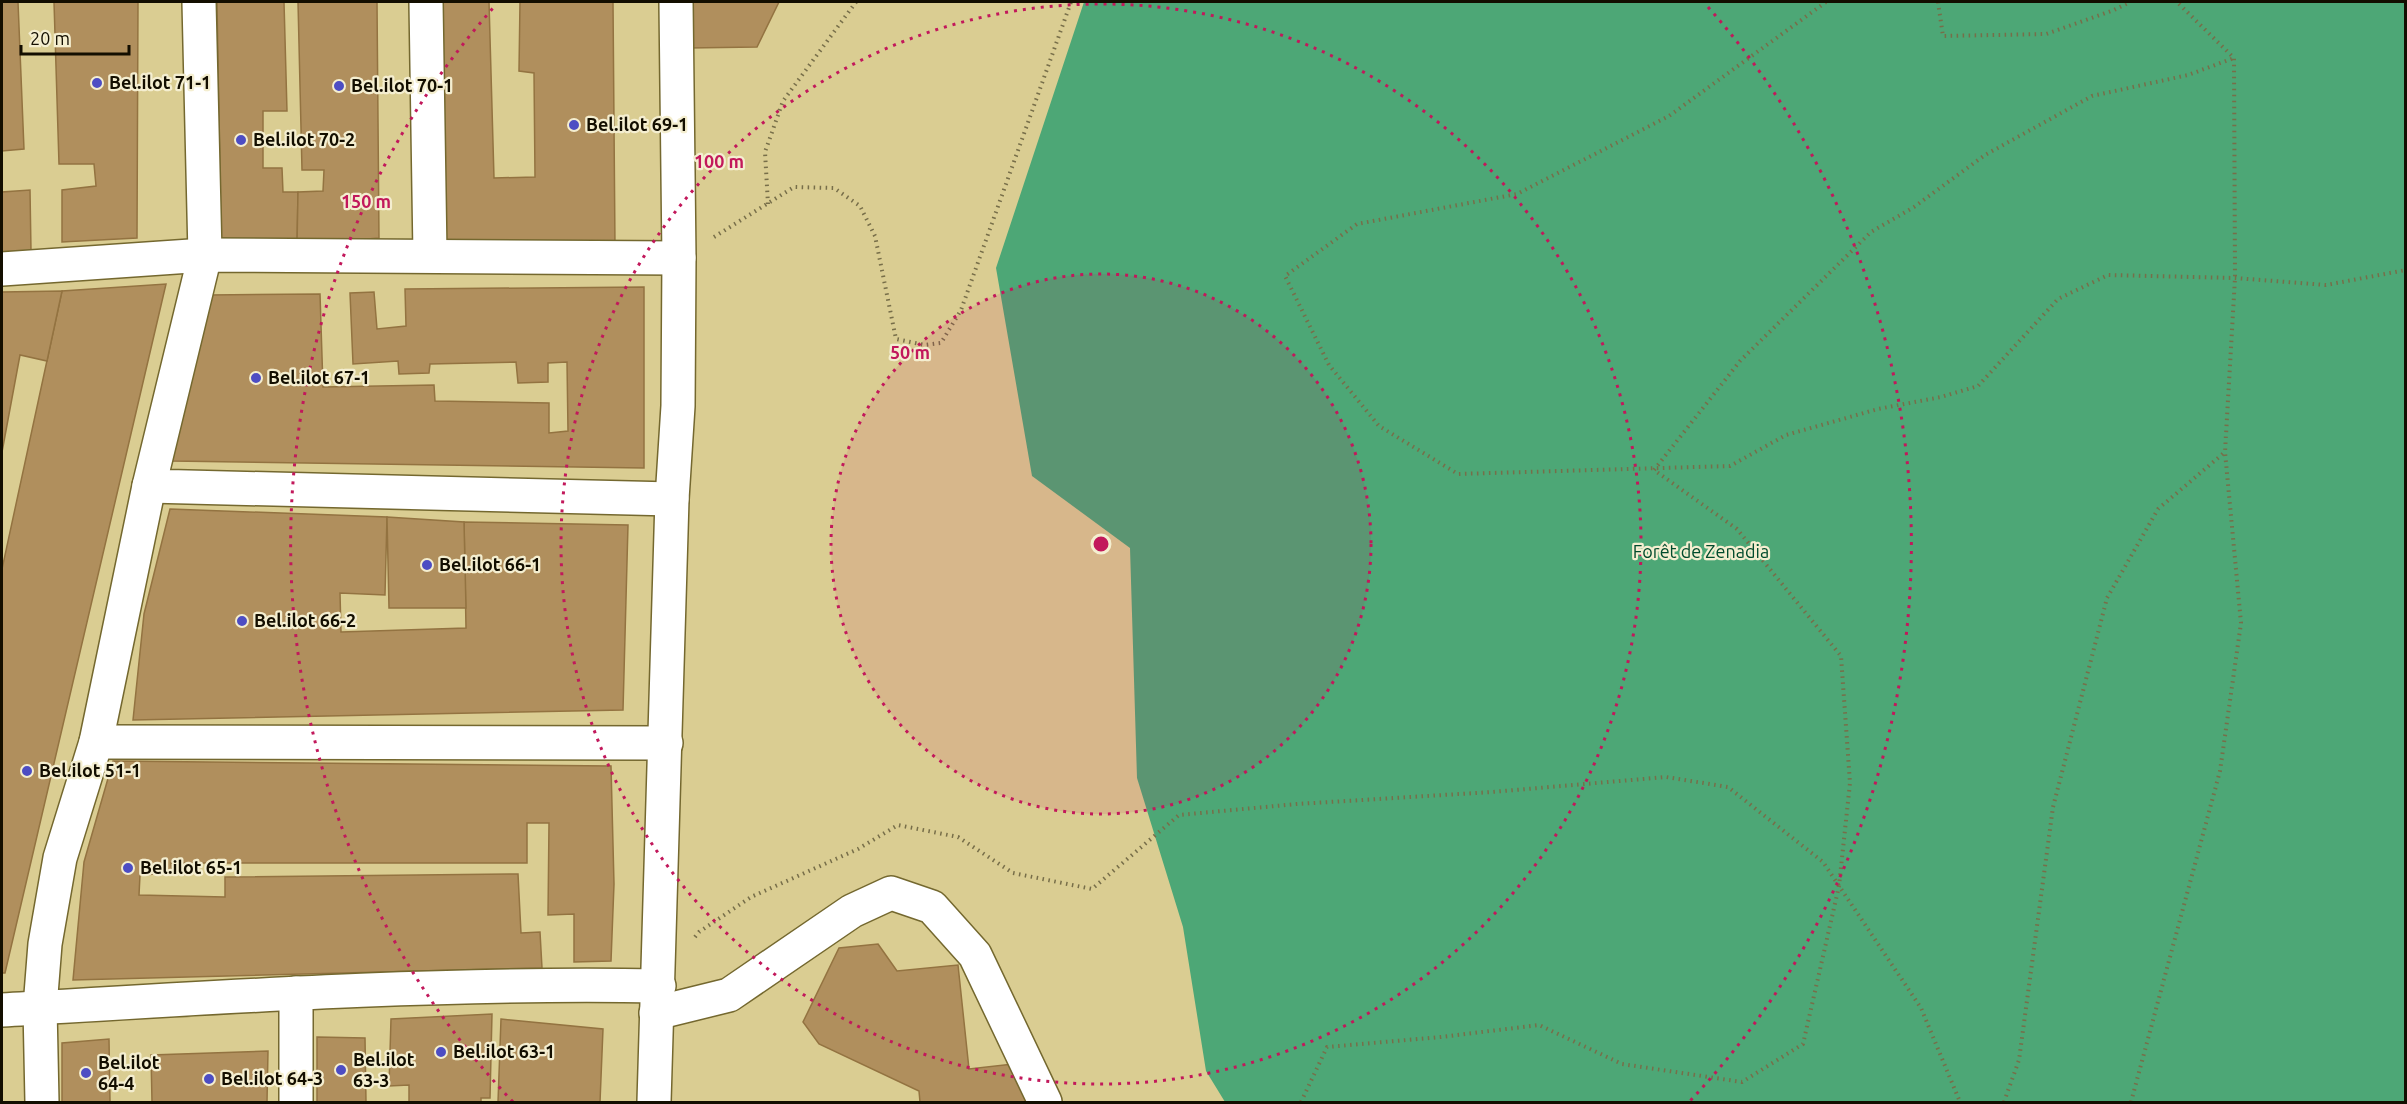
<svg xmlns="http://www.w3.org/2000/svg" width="2407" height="1104" viewBox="0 0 2407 1104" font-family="Ubuntu,sans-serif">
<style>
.forest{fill:#4da776}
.building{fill:#b08f5d;stroke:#937341;stroke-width:1.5}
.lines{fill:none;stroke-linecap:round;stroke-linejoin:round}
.minor-casing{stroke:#74682f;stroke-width:36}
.path{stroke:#776e49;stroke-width:4;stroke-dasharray:1.5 4.5;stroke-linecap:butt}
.minor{stroke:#fff;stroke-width:33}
.ring{fill:none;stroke:#c2185b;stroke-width:3;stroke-dasharray:3 6}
.poi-dot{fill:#4d4dc3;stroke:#f4eed0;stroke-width:2}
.labels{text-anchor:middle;stroke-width:4.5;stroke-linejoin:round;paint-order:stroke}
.poi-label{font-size:18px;font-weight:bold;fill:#130e00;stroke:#f4eed0;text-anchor:start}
.park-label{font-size:18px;fill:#004b2c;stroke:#f4eed0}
.centre{fill:#c2185b;stroke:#f4eed0;stroke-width:3}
.ring-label{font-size:18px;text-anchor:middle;font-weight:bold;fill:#c2185b;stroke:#f4eed0;stroke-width:4.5;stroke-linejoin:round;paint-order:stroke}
</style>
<rect width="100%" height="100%" fill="#dacd92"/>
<polygon class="forest" points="1084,2 2405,2 2405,1102 1225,1102 1206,1071 1183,927 1137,778 1130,548 1032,476 996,268"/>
<g class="building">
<polygon points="2,2 18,2 24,149 2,151"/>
<polygon points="54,2 138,2 137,238 62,242 62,190 96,186 94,164 59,164"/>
<polygon points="217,2 284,2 287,111 263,111 263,168 282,168 283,192 298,192 297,245 221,240"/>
<polygon points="298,2 377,2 379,238 297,245 298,192 323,191 324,170 302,170"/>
<polygon points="437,2 489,2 494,178 535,177 534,73 519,71 520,2 613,2 615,246 440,244"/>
<polygon points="688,2 779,2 757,47 688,48"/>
<polygon points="30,190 31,251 2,252 2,192"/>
<polygon points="166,284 5,973 2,973 2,569 62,291"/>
<polygon points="644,287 644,468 172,461 209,295 320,294 323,387 434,385 435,401 549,403 549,433 568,431 567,362 548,363 548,382 518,383 516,362 430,364 429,373 399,374 398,361 353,364 350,293 374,292 377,329 406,326 405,289"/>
<polygon points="62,291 47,361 20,355 2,452 2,292"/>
<polygon points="170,509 387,517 385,595 340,593 341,632 466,628 464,522 628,525 623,710 133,720 144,614"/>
<polygon points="387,517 464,522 466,608 389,608"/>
<polygon points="113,761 611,766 614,884 611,961 574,962 574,914 548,915 549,823 527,823 527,863 171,863 172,873 140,875 139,895 225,897 225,877 518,874 521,933 540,932 542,968 73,980 84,862"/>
<polygon points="878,944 897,971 958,965 969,1069 1013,1064 1036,1096 1027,1102 920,1102 919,1091 819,1044 803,1022 839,948"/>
<polygon points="492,1014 490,1098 481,1098 481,1102 409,1102 409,1085 389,1086 391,1019"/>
<polygon points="501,1019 603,1029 600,1102 498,1102"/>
<polygon points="317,1037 365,1038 366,1102 317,1102"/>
<polygon points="109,1039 110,1102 62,1102 62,1043"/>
<polygon points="268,1051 267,1102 152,1102 151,1055"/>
</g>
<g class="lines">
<defs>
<g id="minor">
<polyline points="199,2 205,255 149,486 672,499"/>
<polyline points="426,2 430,255"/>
<polyline points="2,269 205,255 679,258"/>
<polyline points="96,742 666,743"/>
<polyline points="296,993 296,1102"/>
<path d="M2,1010C221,997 440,982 659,986"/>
<polyline points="656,1013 729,995 852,911 891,893 932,907 975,955 1045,1102"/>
<polyline points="42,1102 40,1007 45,944 60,858 96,742 149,486"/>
<polyline points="654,1102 672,499 678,406 679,258 676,2"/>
</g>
</defs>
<use href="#minor" class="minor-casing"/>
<g class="path">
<polyline points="1826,2 1669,116 1517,194 1357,224 1285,276 1329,365 1379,426 1458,474 1730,466 1786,435 1878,409 1941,397 1978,386 2058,299 2108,275 2235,278 2326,285 2406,270"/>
<polyline points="1938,2 1943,36 2046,34 2114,10 2130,2"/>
<polyline points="768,204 765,152 783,101 856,2"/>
<polyline points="714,237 794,187 834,188 860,206 875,236 896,339 925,345 941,343 961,310 1071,2"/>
<polyline points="695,937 699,932 751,897 858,849 898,825 958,837 1013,873 1092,889 1179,815 1297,804 1492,792 1666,777 1728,787 1823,862 1921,1008 1960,1102"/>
<polyline points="1301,1102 1327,1047 1441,1037 1539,1025 1622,1064 1742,1082 1803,1044 1839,886 1850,783 1841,656 1737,529 1654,470 1740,361 1871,232 1914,207 1985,155 2092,96 2188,75 2234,58"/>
<polyline points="2004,1102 2019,1060 2053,807 2107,598 2158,509 2225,452"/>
<polyline points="2131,1102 2220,771 2241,623 2225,452 2235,278 2234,58 2177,2"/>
</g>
<use href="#minor" class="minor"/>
</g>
<circle cx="1101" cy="544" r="270" fill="#c2185b" fill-opacity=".12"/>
<g class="ring">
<circle cx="1101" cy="544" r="270"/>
<circle cx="1101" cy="544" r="540"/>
<path d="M513 1102A811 811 0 0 1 494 7M1708 7A811 811 0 0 1 1689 1102"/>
</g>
<g class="poi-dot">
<circle cx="97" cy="83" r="6"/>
<circle cx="339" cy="86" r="6"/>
<circle cx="574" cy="125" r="6"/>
<circle cx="241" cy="140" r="6"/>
<circle cx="256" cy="378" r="6"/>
<circle cx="427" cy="565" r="6"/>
<circle cx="242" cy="621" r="6"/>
<circle cx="27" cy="771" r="6"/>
<circle cx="128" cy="868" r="6"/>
<circle cx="441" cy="1052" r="6"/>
<circle cx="341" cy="1070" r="6"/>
<circle cx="86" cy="1073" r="6"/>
<circle cx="209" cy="1079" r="6"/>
</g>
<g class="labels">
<g class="poi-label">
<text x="109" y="89">Bel.ilot 71-1</text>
<text x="351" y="92">Bel.ilot 70-1</text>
<text x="586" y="131">Bel.ilot 69-1</text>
<text x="253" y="146">Bel.ilot 70-2</text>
<text x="268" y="384">Bel.ilot 67-1</text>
<text x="439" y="571">Bel.ilot 66-1</text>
<text x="254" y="627">Bel.ilot 66-2</text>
<text x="39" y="777">Bel.ilot 51-1</text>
<text x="140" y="874">Bel.ilot 65-1</text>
<text x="453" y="1058">Bel.ilot 63-1</text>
<text x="353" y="1066">Bel.ilot<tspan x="353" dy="21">63-3</tspan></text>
<text x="98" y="1069">Bel.ilot<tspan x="98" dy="21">64-4</tspan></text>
<text x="221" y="1085">Bel.ilot 64-3</text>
</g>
<g class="park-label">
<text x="1701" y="558">Forêt de Zenadia</text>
</g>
</g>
<circle cx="1101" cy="544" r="9" class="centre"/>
<g class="ring-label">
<text x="719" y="168">100 m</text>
<text x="366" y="208">150 m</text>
<text x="910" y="359">50 m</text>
</g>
<rect width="2407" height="1104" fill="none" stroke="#130e00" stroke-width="6"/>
<path d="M21 45v9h108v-9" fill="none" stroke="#130e00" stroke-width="3"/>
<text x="30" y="45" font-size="18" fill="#130e00" stroke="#f4eed0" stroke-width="4.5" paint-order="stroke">20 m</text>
</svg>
